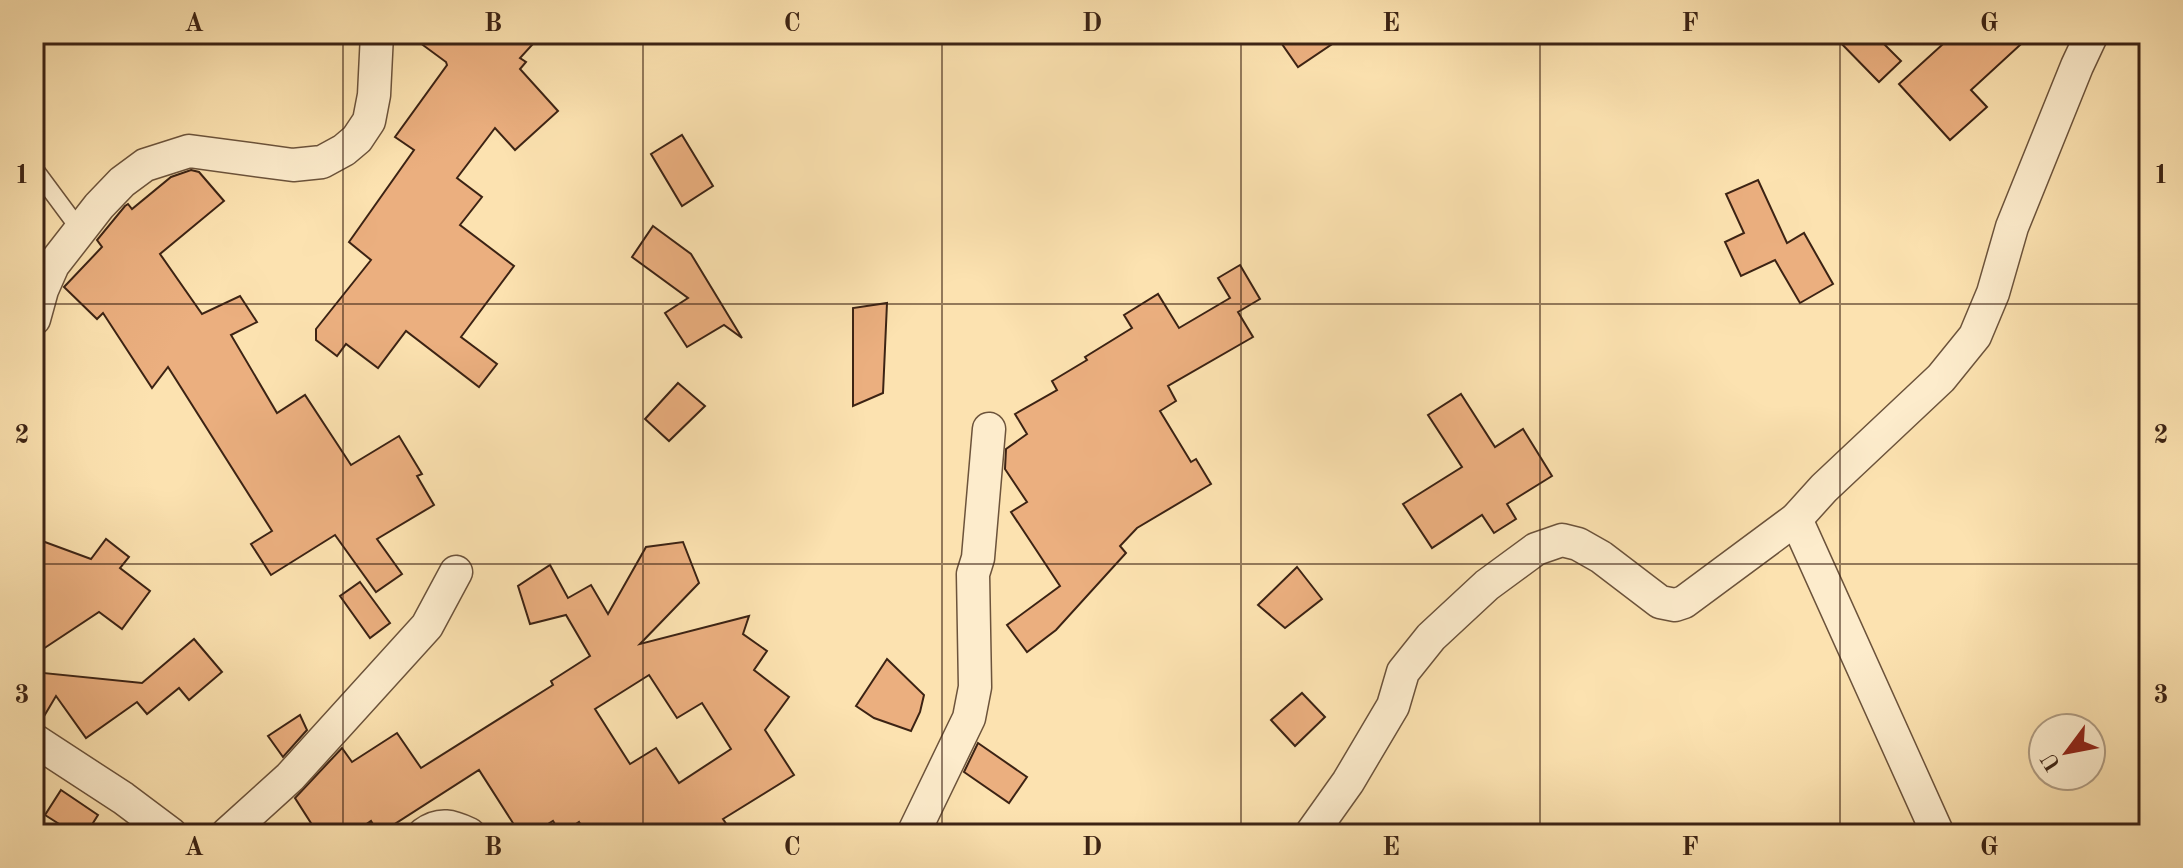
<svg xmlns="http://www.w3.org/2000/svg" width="2183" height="868" viewBox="0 0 2183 868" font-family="'Old Standard TT',serif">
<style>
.building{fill:#ebaf7f;stroke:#3c2314;stroke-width:2;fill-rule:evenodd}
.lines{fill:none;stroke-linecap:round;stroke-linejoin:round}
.service-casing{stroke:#6c533b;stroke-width:19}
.minor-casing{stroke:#6c533b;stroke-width:35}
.service{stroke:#fdeccc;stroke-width:16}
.minor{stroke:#fdeccc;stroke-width:32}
.grid{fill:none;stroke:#3c2314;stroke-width:2;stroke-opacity:0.55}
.neatline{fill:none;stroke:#3c2314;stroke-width:3}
.grid-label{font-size:26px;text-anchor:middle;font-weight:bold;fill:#3c2314}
</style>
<rect width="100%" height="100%" fill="#fce2b0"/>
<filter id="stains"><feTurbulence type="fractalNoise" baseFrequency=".0025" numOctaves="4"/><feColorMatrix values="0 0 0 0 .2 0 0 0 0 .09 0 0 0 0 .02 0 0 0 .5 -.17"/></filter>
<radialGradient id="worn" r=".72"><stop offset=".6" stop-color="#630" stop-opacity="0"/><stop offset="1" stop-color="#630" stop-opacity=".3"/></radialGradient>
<g class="building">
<polygon points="408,34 542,34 520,58 526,62 520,69 558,111 515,150 495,128 457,178 482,197 460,225 514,266 461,337 497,364 479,387 406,331 378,368 346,344 337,356 316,340 316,329 371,260 349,242 414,150 395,137 447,65 446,62"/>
<polygon points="1275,34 1347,34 1298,67"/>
<polygon points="1832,34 1874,34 1901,61 1879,82"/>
<polygon points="1954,34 2032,34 1971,90 1987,107 1950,140 1899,84"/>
<polygon points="682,135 713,186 682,206 651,154"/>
<polygon points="191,170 199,172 224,201 160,254 202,314 240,296 257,322 231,335 277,413 305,395 351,465 399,436 422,474 417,476 434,505 377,539 402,574 376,592 335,535 271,575 251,544 272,531 168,367 152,388 103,313 97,319 64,287 102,247 97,240 125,206 128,204 132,209 171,177"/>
<polygon points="1758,180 1787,243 1804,233 1833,284 1800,303 1775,260 1741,276 1725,242 1744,233 1726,194"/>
<polygon points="653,226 691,254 742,338 724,325 687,347 665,313 688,298 632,257"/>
<polygon points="1240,265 1260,299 1238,312 1253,337 1168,386 1176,401 1160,411 1191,462 1196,459 1211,484 1137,528 1120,546 1126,553 1056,630 1027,652 1007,625 1060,586 1011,512 1027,502 1005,469 1006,449 1027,434 1015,414 1057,390 1052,381 1087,360 1085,357 1132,328 1124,315 1158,294 1179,328 1230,298 1218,278"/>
<polygon points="887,303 883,393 853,406 853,308"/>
<polygon points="678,383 705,406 669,441 645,419"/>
<polygon points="1461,394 1495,447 1523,429 1552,476 1507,504 1516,519 1494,533 1482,515 1432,548 1403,504 1462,467 1428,415"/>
<polygon points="34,538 91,559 106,539 129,557 120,568 150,591 122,629 99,612 34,655"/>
<path d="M683,542L699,583L640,644L749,616L743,634L767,651L754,670L789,697L765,730L794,775L723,819L733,834H586L579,822L561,834L553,821L532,834H520L479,770L379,834L371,821L352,834H318L295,798L342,748L352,762L397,733L421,768L553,685L551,681L590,656L566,615L530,624L518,586L550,565L568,598L591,585L608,614L646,547ZM649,675L677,718L702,703L731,749L679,783L656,748L630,764L595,709Z"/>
<polygon points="1297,567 1322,599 1285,628 1258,605"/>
<polygon points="360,582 390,623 370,638 340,596"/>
<polygon points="194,639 222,672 189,700 179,688 147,714 137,702 86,738 56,696 40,723 34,721 34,672 142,683"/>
<polygon points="887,659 924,695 920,712 911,731 874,718 856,706"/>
<polygon points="1302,693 1325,717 1295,746 1271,720"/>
<polygon points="300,715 307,730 283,757 268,736"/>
<polygon points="978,743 1027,777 1009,803 964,772"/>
<polygon points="61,790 98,815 86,834 75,834 45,815"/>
</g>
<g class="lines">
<defs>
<polyline id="service" points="34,168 80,230"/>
<g id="minor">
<polyline points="34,319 42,290 53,265 99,206 122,182 145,165 189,151 293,165 322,162 344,150 357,139 369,121 374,95 377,34"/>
<polyline points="1796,519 1938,834"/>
<polyline points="34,740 123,798 171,834"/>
<polyline points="227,834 290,777 427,626 456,572"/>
<path d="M424,834C440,822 452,826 469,834"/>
<polyline points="913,834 969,718 975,687 973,574 978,558 989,429"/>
<polyline points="1311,834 1348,782 1393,706 1403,672 1431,637 1487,585 1536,549 1562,540 1578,544 1601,557 1660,602 1675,605 1684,602 1796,519 1824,488 1941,378 1975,336 1993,293 2012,227 2077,66 2092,34"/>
</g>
</defs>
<use href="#service" class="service-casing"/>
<use href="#minor" class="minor-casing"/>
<use href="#service" class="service"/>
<use href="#minor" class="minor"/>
</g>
<path class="grid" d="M343,34V834M643,34V834M942,34V834M1241,34V834M1540,34V834M1840,34V834M34,304H2149M34,564H2149"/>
<rect width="2183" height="868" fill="none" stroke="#fce2b0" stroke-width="88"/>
<g transform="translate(2067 752) rotate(238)"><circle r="38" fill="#fdeccc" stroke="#b09c82" stroke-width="2"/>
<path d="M0-6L14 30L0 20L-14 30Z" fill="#8f2418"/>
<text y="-12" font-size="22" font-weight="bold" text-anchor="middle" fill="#3c2314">U</text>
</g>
<rect x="44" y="44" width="2095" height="780" class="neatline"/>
<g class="grid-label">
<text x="194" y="31">A</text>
<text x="493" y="31">B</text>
<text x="792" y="31">C</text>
<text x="1092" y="31">D</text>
<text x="1391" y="31">E</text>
<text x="1690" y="31">F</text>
<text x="1989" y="31">G</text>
<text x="22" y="183">1</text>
<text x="2161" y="183">1</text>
<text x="22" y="443">2</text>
<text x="2161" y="443">2</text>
<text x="22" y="703">3</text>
<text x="2161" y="703">3</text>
<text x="194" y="855">A</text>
<text x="493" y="855">B</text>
<text x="792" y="855">C</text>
<text x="1092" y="855">D</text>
<text x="1391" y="855">E</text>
<text x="1690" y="855">F</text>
<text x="1989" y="855">G</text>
</g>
<rect width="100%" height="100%" filter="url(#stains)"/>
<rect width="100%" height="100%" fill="url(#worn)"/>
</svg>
